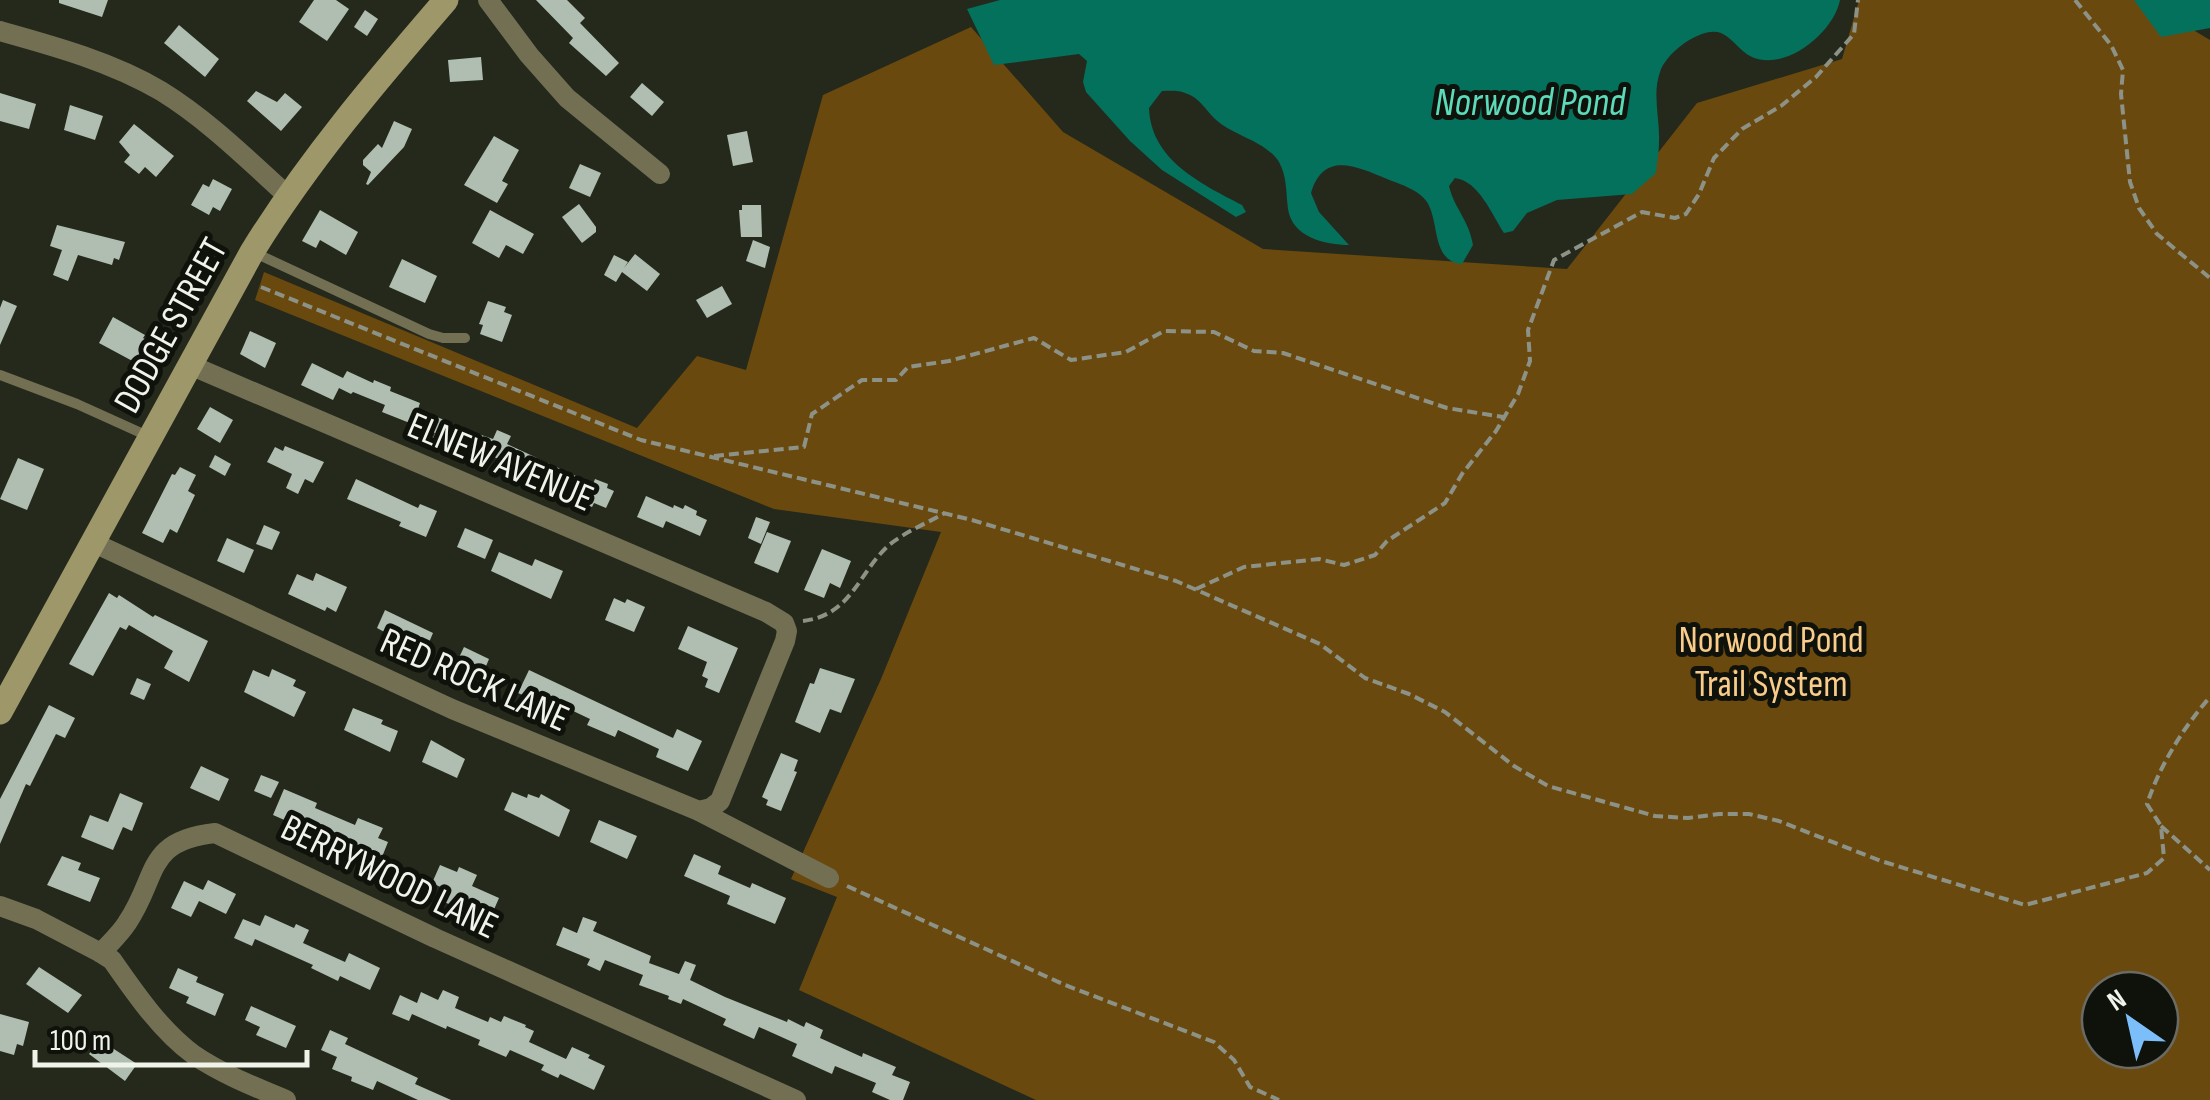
<svg xmlns="http://www.w3.org/2000/svg" width="2210" height="1100" viewBox="0 0 2210 1100" font-family="'Sofia Sans Condensed',sans-serif">
<style>
.green{fill:#6a490f;fill-rule:evenodd}
.water{fill:#03715c}
.building{fill:#afbeb1}
.lines{fill:none;stroke-linecap:round;stroke-linejoin:round}
.path{stroke:#8d9287;stroke-width:4;stroke-dasharray:10 5;stroke-linecap:butt}
.lane{stroke:#736f53;stroke-width:10}
.street{stroke:#736f53;stroke-width:20}
.secondary{stroke:#9e976a;stroke-width:25}
.labels{text-anchor:middle;stroke-width:10;stroke-linejoin:round;paint-order:stroke}
.street-label{font-size:38px;fill:#eff3ea;stroke:#0f110b}
.park-label{font-size:38px;fill:#f9cc8a;stroke:#0f110b}
.water-label{font-size:40px;font-style:italic;fill:#5bdbba;stroke:#0f110b}
</style>
<rect width="100%" height="100%" fill="#24291c"/>
<path class="green" d="M1859,0H2143L2210,40V1100H1036L799,990L837,897L791,879L881,679L941,532L774,509L255,300L264,272L637,428L697,356L746,370L823,95L971,27L1063,132L1263,249L1567,269L1697,103L1842,59ZM2100,990H2160V1050H2100Z"/>
<g class="water">
<path d="M1000,0H1840C1834,32 1786,72 1752,57C1740,52 1733,38 1721,33C1701,26 1666,53 1660,72C1652,94 1660,119 1659,142C1659,152 1657,162 1656,173L1632,194L1557,200L1527,213L1513,231L1504,233C1492,215 1479,181 1455,178L1449,186C1454,208 1469,220 1473,245L1462,264C1431,261 1440,223 1427,202C1419,190 1400,184 1387,179C1357,167 1324,150 1311,193L1319,212L1349,245C1325,245 1292,237 1288,209C1286,193 1287,176 1279,162C1265,140 1232,136 1214,118C1204,108 1200,98 1185,93C1178,90 1169,91 1162,91L1149,108C1151,160 1200,183 1242,205L1246,212L1236,217L1162,170L1130,141L1086,92L1083,82L1087,61L1079,54L994,65L967,9Z"/>
<polygon points="2134,0 2210,0 2210,28 2161,37"/>
</g>
<g class="building">
<polygon points="59,0 108,0 102,17 59,3"/>
<polygon points="314,0 336,0 349,9 327,41 299,22"/>
<polygon points="536,0 567,0 585,18 580,23 619,63 606,76 569,43 573,38"/>
<polygon points="365,10 378,19 367,36 354,27"/>
<polygon points="179,25 219,59 205,77 164,43"/>
<polygon points="481,57 483,80 450,82 448,60"/>
<polygon points="642,83 664,102 652,116 630,97"/>
<polygon points="256,91 277,102 285,93 302,107 281,131 247,101"/>
<polygon points="0,93 36,104 29,129 0,121"/>
<polygon points="70,105 103,116 95,140 64,130"/>
<polygon points="394,121 412,129 404,147 368,185 366,184 371,172 363,165 363,160 378,144 382,148"/>
<polygon points="134,124 174,156 156,177 145,167 139,174 124,162 130,155 119,142"/>
<polygon points="747,131 753,162 733,166 727,135"/>
<polygon points="494,136 519,150 502,181 508,184 497,203 464,185"/>
<polygon points="580,164 601,173 590,197 569,188"/>
<polygon points="213,179 232,189 220,211 213,207 209,215 191,205 203,184 209,187"/>
<polygon points="579,204 596,227 596,232 582,243 562,217"/>
<polygon points="742,205 761,205 762,237 741,237 739,210 742,210"/>
<polygon points="320,210 358,232 346,255 320,240 316,248 302,241"/>
<polygon points="490,210 534,234 523,254 506,245 499,258 472,243"/>
<polygon points="57,225 125,242 119,260 114,258 112,265 78,255 68,281 53,275 62,250 50,246"/>
<polygon points="753,240 770,247 765,268 746,261"/>
<polygon points="635,254 660,274 647,291 622,272 616,282 604,275 614,255 628,262 624,268"/>
<polygon points="402,259 437,276 425,303 389,287"/>
<polygon points="722,286 732,304 707,318 696,300"/>
<polygon points="3,300 17,306 0,345 0,308"/>
<polygon points="488,301 506,307 504,312 512,315 502,342 480,334 483,325 479,324"/>
<polygon points="113,317 145,335 143,338 150,342 138,364 99,343"/>
<polygon points="250,331 276,343 265,368 240,354"/>
<polygon points="312,363 343,378 347,371 373,383 374,380 391,387 390,391 420,403 418,409 470,431 493,439 497,430 511,436 507,444 593,484 595,479 608,484 607,488 614,491 606,508 594,503 592,507 585,504 584,507 523,480 524,477 507,469 509,464 481,451 464,446 461,452 432,440 435,433 382,412 385,405 353,392 351,394 339,388 333,400 301,385"/>
<polygon points="210,407 233,420 220,443 197,429"/>
<polygon points="285,446 324,462 313,483 305,479 298,494 286,488 292,474 267,462 275,447 283,451"/>
<polygon points="215,455 231,464 225,476 209,467"/>
<polygon points="18,458 44,469 27,510 0,499"/>
<polygon points="180,467 196,475 188,491 195,495 177,533 170,529 163,543 142,533 172,474 175,475"/>
<polygon points="356,479 418,508 420,504 437,511 426,537 399,526 401,522 347,499"/>
<polygon points="646,496 673,508 674,505 683,509 685,505 697,511 696,515 707,520 700,536 666,521 663,528 637,517"/>
<polygon points="756,517 770,522 761,544 748,538"/>
<polygon points="264,525 280,532 272,550 256,544"/>
<polygon points="465,528 493,540 485,559 457,547"/>
<polygon points="767,532 791,541 778,573 754,563"/>
<polygon points="227,538 254,550 244,573 217,561"/>
<polygon points="822,549 851,561 840,588 830,583 824,598 804,590"/>
<polygon points="499,552 532,566 535,559 563,571 551,599 491,571"/>
<polygon points="316,573 347,587 336,612 327,607 325,611 288,594 297,574 313,581"/>
<polygon points="109,593 117,598 119,595 153,617 155,615 208,641 189,682 164,668 173,651 129,625 126,630 120,627 93,676 69,664"/>
<polygon points="614,598 625,603 627,599 645,607 634,632 605,620"/>
<polygon points="385,610 433,633 424,654 377,628"/>
<polygon points="688,626 738,648 719,693 705,687 708,679 702,676 707,662 678,649"/>
<polygon points="464,647 489,659 481,678 455,666"/>
<polygon points="820,668 855,679 841,713 830,709 820,733 795,722 810,683 814,684"/>
<polygon points="272,669 296,680 293,686 306,692 294,717 244,692 253,670 269,677"/>
<polygon points="529,670 673,738 677,729 702,741 688,771 656,757 659,749 618,730 615,737 587,725 590,719 548,699 545,705 518,693"/>
<polygon points="137,678 151,684 144,700 130,694"/>
<polygon points="49,705 75,718 65,738 56,734 30,786 26,784 0,844 0,799"/>
<polygon points="353,708 383,720 381,724 398,731 390,752 344,730"/>
<polygon points="431,740 465,759 457,778 422,762"/>
<polygon points="781,753 798,760 794,771 797,772 781,811 766,805 768,800 762,797"/>
<polygon points="201,766 229,779 219,801 190,788"/>
<polygon points="261,775 279,782 271,798 254,791"/>
<polygon points="284,789 317,803 315,808 355,825 358,818 383,828 378,838 388,842 378,867 342,855 347,842 308,825 303,838 286,831 289,822 273,815"/>
<polygon points="512,792 527,798 528,794 539,798 541,794 570,810 559,837 504,810"/>
<polygon points="120,793 143,803 132,831 123,827 113,850 81,837 90,815 108,822"/>
<polygon points="599,820 637,836 627,859 590,842"/>
<polygon points="694,854 721,866 718,874 750,888 752,883 786,898 775,924 727,904 730,896 684,876"/>
<polygon points="62,856 81,863 78,870 100,878 90,902 47,885"/>
<polygon points="440,865 457,872 459,867 477,875 472,886 499,898 489,921 444,902 449,891 432,883"/>
<polygon points="208,880 236,894 226,914 199,901 191,917 171,908 184,881 203,890"/>
<polygon points="265,915 294,928 296,924 309,930 303,943 345,962 349,953 380,968 370,990 340,976 338,981 311,968 313,965 255,939 252,946 234,938 243,919 260,926"/>
<polygon points="583,917 597,922 593,931 651,956 649,963 679,974 685,961 696,965 690,980 725,997 787,1022 788,1019 804,1027 806,1022 823,1030 820,1038 862,1057 863,1053 896,1067 892,1075 910,1082 903,1100 890,1100 872,1092 876,1083 835,1066 832,1074 792,1056 797,1044 759,1027 754,1039 723,1025 726,1019 683,999 681,1004 668,999 669,996 639,985 643,975 605,960 600,971 587,965 590,959 556,945 563,927 577,933"/>
<polygon points="39,967 82,995 68,1013 26,984"/>
<polygon points="178,968 198,977 196,982 224,994 215,1016 186,1003 189,997 169,988"/>
<polygon points="443,990 459,997 455,1008 488,1022 490,1017 501,1022 504,1016 526,1025 525,1027 534,1031 529,1042 566,1059 572,1047 590,1055 588,1058 605,1066 594,1090 560,1074 558,1078 541,1070 544,1065 510,1050 506,1057 478,1045 480,1040 447,1026 446,1029 412,1014 409,1021 392,1014 400,995 417,1003 421,992 438,1000"/>
<polygon points="251,1006 296,1026 286,1048 256,1035 260,1027 245,1020"/>
<polygon points="0,1014 29,1022 23,1046 17,1044 14,1055 0,1051"/>
<polygon points="330,1030 348,1038 345,1044 418,1078 415,1084 451,1100 418,1100 377,1081 373,1090 351,1081 352,1077 332,1069 337,1057 321,1050"/>
<polygon points="100,1040 137,1064 125,1081 89,1054"/>
</g>
<g class="lines">
<g class="path">
<polyline points="2075,0 2111,45 2123,70 2121,94 2130,182 2139,208 2157,234 2210,278"/>
<path d="M261,287L641,440L972,520L1176,581L1320,644L1365,678L1409,694L1445,712L1514,766L1548,786L1655,816L1688,818L1719,814H1749L1779,821L1881,861L2025,905L2147,873L2164,858L2161,826L2147,804C2160,765 2183,728 2210,697"/>
<polyline points="714,456 804,447 812,414 862,380 896,380 908,367 949,361 1034,338 1071,360 1126,352 1164,331 1214,332 1254,351 1283,353 1447,408 1503,417"/>
<polyline points="1196,589 1244,567 1319,559 1344,565 1375,555 1387,541 1445,503 1462,474 1496,431 1518,394 1530,361 1528,330 1554,260 1642,212 1675,218 1686,214 1699,194 1714,158 1742,129 1781,106 1816,77 1854,34 1858,0"/>
<path d="M803,621C852,615 858,573 889,545C905,532 927,523 945,513"/>
<polyline points="2161,826 2210,870"/>
<polyline points="847,886 1065,985 1214,1042 1234,1060 1250,1087 1279,1100"/>
</g>
<g class="lane">
<polyline points="253,252 429,334 443,338 465,338"/>
<polyline points="0,375 77,404 150,437"/>
</g>
<g class="street">
<polyline points="488,0 529,55 567,98 660,174"/>
<path d="M0,31C54,46 112,62 161,91C208,120 247,159 288,196"/>
<polyline points="190,365 766,612 784,623 787,631 785,641 720,801 711,808 699,811"/>
<polyline points="94,543 452,709 699,811 829,878"/>
<path d="M0,906L36,919L101,953C110,943 120,934 127,923C159,876 144,841 215,833L435,938L796,1100"/>
<path d="M101,953L112,960C135,993 161,1031 194,1055C222,1074 255,1087 286,1100"/>
</g>
<path class="secondary" d="M0,712L252,252C308,161 377,80 446,0"/>
</g>
<g class="labels">
<g class="street-label">
<text transform="translate(170 325) rotate(-61)" y="13">DODGE STREET</text>
<text transform="translate(501 461) rotate(23)" y="13">ELNEW AVENUE</text>
<text transform="translate(475 679) rotate(24)" y="13">RED ROCK LANE</text>
<text transform="translate(390 876) rotate(26)" y="13">BERRYWOOD LANE</text>
</g>
<g class="park-label">
<text x="1771" y="652">Norwood Pond<tspan x="1771" dy="44">Trail System</tspan></text>
</g>
<g class="water-label">
<text x="1530" y="115">Norwood Pond</text>
</g>
</g>
<g transform="translate(2130 1020) rotate(326)"><circle r="48" fill="#0f110b" stroke="#696b64" stroke-width="2.5"/>
<path d="M0-8L18 38L0 25L-18 38Z" fill="#7cbef9"/>
<text y="-15" font-size="28" font-weight="bold" text-anchor="middle" fill="#eff3ea">N</text>
</g>
<path d="M35 1050v15h272v-15" fill="none" stroke="#eff3ea" stroke-width="5"/>
<text x="50" y="1050" font-size="30" fill="#eff3ea" stroke="#0f110b" stroke-width="8" paint-order="stroke">100 m</text>
</svg>
